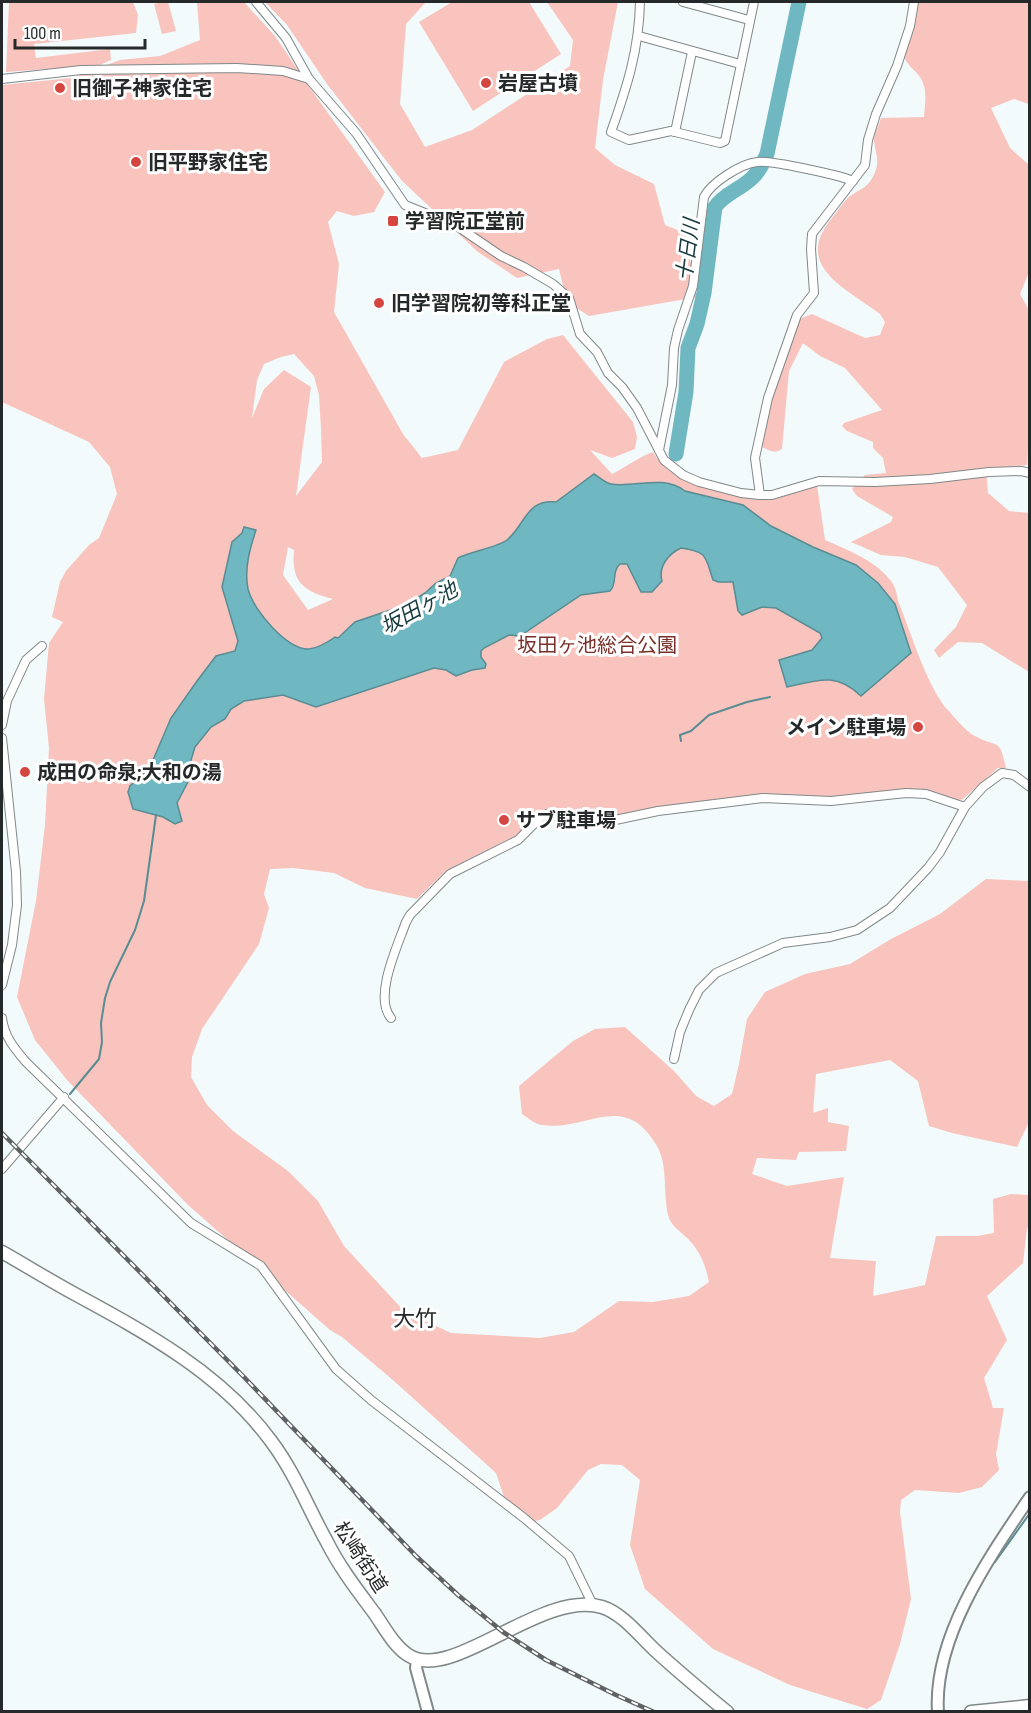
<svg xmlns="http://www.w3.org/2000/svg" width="1031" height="1713" viewBox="0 0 1031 1713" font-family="'Sofia Sans Condensed','Noto Sans JP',sans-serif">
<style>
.green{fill:#f8c4bd;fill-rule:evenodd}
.water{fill:#6fb7c1;stroke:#598c93;stroke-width:1.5}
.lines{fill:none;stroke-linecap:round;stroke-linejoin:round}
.stream{stroke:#598c93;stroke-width:2}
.river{stroke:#6fb7c1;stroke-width:15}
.street-casing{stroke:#818889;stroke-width:10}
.secondary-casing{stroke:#818889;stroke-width:14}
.primary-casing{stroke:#818889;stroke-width:15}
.street{stroke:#fff;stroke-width:8}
.secondary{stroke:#fff;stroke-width:10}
.primary{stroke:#fff;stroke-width:12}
.rail-casing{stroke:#5e6263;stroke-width:4.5}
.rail{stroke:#fff;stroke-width:2;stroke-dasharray:7;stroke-linecap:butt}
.poi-dot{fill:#d4463f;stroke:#fff;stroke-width:2}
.labels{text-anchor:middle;stroke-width:6;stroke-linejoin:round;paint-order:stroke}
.poi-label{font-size:20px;font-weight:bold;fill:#262929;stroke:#fff;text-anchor:start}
.park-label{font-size:20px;fill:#79302a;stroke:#fff}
.street-label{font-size:20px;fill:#262929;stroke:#fff}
.water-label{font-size:21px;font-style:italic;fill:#173b3f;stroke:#fff}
.quarter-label{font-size:22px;fill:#262929;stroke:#fff}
</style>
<rect width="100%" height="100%" fill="#f2fafb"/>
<g class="green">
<polygon points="9,2 133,2 138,15 136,33 34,44 36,58 110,49 111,60 100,65 6,72"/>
<polygon points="163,2 168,2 176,31 162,34 154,4"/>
<path d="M197,2H244L275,36L310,88L385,192L374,212L354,216L337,211L328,222L339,264L334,312L403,434L422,458L458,450L504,362L547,339L563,335L633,422L637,437L635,449L612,458L590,450L612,474C626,467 639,457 653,452C669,480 699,486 729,493C737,495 745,494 751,499L769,500L817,485L825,540C848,550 879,562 893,584C897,590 897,600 900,606C912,636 926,682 945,707C952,714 966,732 975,736C998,749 999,736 1006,768H998L963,799L957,801L939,793L918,789H900L871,794L831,797L760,794L639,811L602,819L576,817L555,811H542L515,836L447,870L417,899L365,888L334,873L293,868L270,869L264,894L269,908L259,944L202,1029L192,1057L191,1077L207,1105L233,1131L288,1171L318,1201L344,1246L404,1311L451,1333L540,1338L574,1332L619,1301L653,1302L689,1296L709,1282C706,1267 701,1253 690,1241C684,1234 672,1227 669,1218C662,1195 669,1167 657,1146C624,1089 587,1132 542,1125C535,1124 528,1118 522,1114L519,1086L573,1041L595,1029L625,1027L674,1071L696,1096L714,1106L732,1094L739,1064L747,1019L765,992L805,974L850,964L891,939L940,914L986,879L1029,881V1122L1017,1147L952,1133L929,1126L918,1081L890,1060L816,1074L813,1113L828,1108V1122L849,1126L846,1151L799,1152L796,1160L757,1158L752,1174L787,1186L844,1177L830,1258L876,1261L873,1296L925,1285L936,1236H977L994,1233L993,1199L1011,1194L1029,1195V1228H1027L1023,1263L987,1296L1007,1340L984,1378L993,1408H1004L996,1454L999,1470L982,1487L959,1493L915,1490L901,1500L900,1512L911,1599L900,1644L881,1700L867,1709L790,1685L713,1649L645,1589L630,1545L640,1480L622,1465L601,1464L588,1470L557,1508L540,1520L527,1523L508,1509L496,1473L394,1381L342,1337L330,1330L188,1205L67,1080L35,1040L17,997L36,901L45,825L49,748L44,699L49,643L63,622L52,617L60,582L66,571L89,545L99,538L117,494L110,467L89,442L2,402V85L71,78L120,60L160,56L200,40ZM294,354L314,376L319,395L321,429L322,462L296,496L311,387L284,370L264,389L252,418L257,380L264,364L281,357ZM288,547L294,550C291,583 304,591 333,599L308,610L283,575Z"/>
<polygon points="265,2 426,2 406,24 400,104 425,147 472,130 570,66 573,40 547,2 618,2 603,80 595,148 615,165 654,184 665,225 685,233 697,297 589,316 567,302 559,269 517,278 478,252 402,181 327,84 287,25"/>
<polygon points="452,2 529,2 561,54 473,111 419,22"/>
<path d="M918,2H1029V104L1014,99L991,108L1010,148L1029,165V272L1020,294L1029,310V436L1027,465L986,470L988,493L1009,511L1029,513V672L982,643L958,642L939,658L934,650L956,627L967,605L938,567L905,557L881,555L851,542L891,522L893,517L857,496L852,489L865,475L886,473L883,458L873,448V442L847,431L842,426L844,423L882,410L845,368L820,356L803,343L789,371L782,449C775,454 770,451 762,447L771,400L799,319L812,314L865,338L880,335L885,322L880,314C846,288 792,266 832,218C837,212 843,202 849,197C861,188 869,188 875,172C880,161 875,152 874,140C874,133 879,125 881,118L924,117C925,104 928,89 920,77C915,70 907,65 904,57Z"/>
</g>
<path class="water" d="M594,474C599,477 605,483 611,484C634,488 663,474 685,491L743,505L771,526L813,547L856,565L878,583L895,604L911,653L861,696C836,672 818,680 787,687L779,660L812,650L822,638L820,633L776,608L762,607L742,615L738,611L733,582H718L713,580C705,557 709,552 681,548C668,554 658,567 662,581L652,592H641L627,564H620C611,572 618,583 610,591L581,595L520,636L509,635L484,648L481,651V657L486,664L485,668L472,670L456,676L446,670L434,668L316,707L283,695L244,701L231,709L225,719L211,727L195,747L191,760L190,778L177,803L182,821L175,824L163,817L133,809L128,792L130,786L144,773L153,760L171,718L197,681L216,656L235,651L238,641L222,587L232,542L242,533L244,527L256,530C250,548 244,569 248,589C253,610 287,650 309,649C318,648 328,642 335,637L338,638L355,622L408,604L425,593L436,583L450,576L458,558C470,552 498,547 507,540C526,524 526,499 556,502Z"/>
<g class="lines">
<g class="stream">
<polyline points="681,741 680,735 691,731 709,715 747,702 770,697"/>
<polyline points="70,1094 99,1059 102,1042 101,1023 105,998 110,982 135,930 144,901 156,815"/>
<polyline points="995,1562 1030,1513"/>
</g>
<path class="river" d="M676,454L686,392L688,348L697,324L704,293L715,207C724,194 741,189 752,178C759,172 763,163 767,154L799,2"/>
<defs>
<g id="street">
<polyline points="256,2 286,38 309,79 356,133 405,205 457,226 501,256 524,267 553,284 569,298 580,334 597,352 608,373 622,387 637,408 664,460 683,475 699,482 741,493 760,495 772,495 819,481 875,482 930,479 989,472 1021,471 1030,473"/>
<path d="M640,2C639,50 627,87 611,132L629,140L671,131L720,143L725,141L754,2"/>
<polyline points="683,2 749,20"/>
<polyline points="639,36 740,64"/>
<polyline points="2,79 81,70 237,68 283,71 309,79"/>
<polyline points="675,132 692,52"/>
<path d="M659,450L672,385L674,348L678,330L693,286L704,197C711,183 740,164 757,162C770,160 839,175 853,181"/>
<polyline points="760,495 755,458 768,398 797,315 814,293 811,249 812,234 865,165 868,140 876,114 897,66 910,26 914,2"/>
<polyline points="2,725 7,701 26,660 42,646"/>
<polyline points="2,738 16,872 17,905 12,945 2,985"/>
<path d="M2,1018C4,1036 14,1048 26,1062L191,1223L261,1266L336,1369L371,1400L524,1518L569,1556L593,1605"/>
<path d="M391,1018C373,997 398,945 406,922L410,915L450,874L518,840L540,818L547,814L581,823H601L658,811L763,798L831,801L906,793L926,794L965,807"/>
<polyline points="674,1059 680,1032 689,1010 699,990 716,973 783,943 830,937 857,930 890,908 928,868 940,852 965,807 983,787 1002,773 1014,775 1030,787"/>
<polyline points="2,1169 64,1097"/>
</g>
<g id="secondary">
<polyline points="417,1660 416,1668 428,1712"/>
<path d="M938,1712C933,1637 990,1556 1030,1497"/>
</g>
<g id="primary">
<path d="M2,1252C25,1265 49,1280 73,1293C145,1332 221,1373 271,1441C295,1473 308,1508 327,1542C340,1568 358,1591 375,1614C384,1627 394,1646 408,1655C452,1684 541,1589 602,1607C624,1614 641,1638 658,1653C680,1673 704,1693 727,1712"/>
<polyline points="971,1712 1030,1706"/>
</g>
</defs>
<use href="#street" class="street-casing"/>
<use href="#secondary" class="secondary-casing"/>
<use href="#primary" class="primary-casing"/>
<use href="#street" class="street"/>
<use href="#secondary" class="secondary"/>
<use href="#primary" class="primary"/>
<defs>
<polyline id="rail" points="2,1133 243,1376 416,1556 458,1595 503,1632 546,1660 616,1695 654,1712"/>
</defs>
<use href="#rail" class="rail-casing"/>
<use href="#rail" class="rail"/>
</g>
<g class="poi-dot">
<circle cx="486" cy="83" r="6"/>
<circle cx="60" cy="88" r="6"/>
<circle cx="136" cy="162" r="6"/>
<rect x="387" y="215" width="12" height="12" rx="3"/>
<circle cx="379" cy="303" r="6"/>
<circle cx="918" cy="727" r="6"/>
<circle cx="25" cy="772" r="6"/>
<circle cx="504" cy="820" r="6"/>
</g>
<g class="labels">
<g class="poi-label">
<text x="498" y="90">岩屋古墳</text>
<text x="72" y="95">旧御子神家住宅</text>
<text x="148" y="169">旧平野家住宅</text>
<text x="405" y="228">学習院正堂前</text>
<text x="391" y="310">旧学習院初等科正堂</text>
<text x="906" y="734" text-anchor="end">メイン駐車場</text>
<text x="37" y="779">成田の命泉;大和の湯</text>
<text x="516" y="827">サブ駐車場</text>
</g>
<g class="park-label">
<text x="597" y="652">坂田ヶ池総合公園</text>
</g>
<g class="street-label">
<text transform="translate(361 1557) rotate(57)" y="7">松崎街道</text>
</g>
<g class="water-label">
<text transform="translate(688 250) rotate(-83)" y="7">十日川</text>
<text transform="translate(419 608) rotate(-29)" y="7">坂田ヶ池</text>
</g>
<g class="quarter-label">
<text x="415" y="1326">大竹</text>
</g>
</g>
<rect width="1031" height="1713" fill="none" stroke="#262929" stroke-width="6"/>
<path d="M15 39v9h130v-9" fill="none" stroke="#262929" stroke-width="3"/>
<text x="24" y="39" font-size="18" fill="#262929" stroke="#ffffff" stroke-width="4.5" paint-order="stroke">100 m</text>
</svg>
